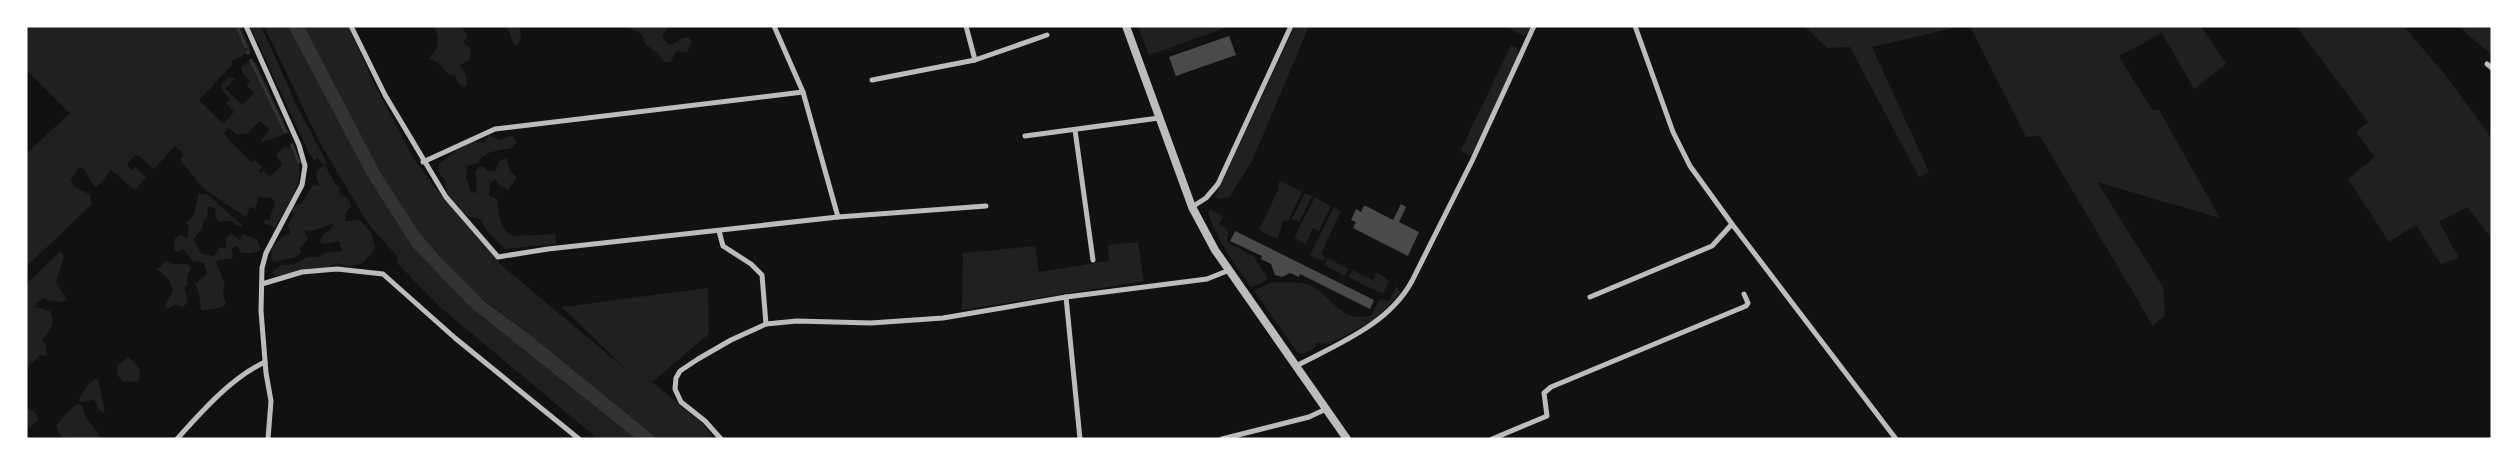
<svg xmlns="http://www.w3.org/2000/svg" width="2518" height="465" viewBox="0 0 2518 465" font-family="'Zilla Slab',serif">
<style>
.green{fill:#202020}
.water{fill:#333}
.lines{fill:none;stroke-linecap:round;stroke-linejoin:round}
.stream{stroke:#333;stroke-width:3}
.building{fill:#4a4a4a}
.minor{stroke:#bcbcbc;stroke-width:5}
.tertiary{stroke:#bcbcbc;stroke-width:8}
</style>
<rect width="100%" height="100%" fill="#111"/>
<g class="green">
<path d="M26,26H241L251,51L231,62L232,65L199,100L223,124L234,112L226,103L230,99L222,90L221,85L229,77L235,79L225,88L242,105L254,93L246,85L250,81L242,72L241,67L249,61L256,63L289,133L263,142L261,140L270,129L259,121L247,134L237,135L229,128L223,133L252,163L255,160L262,167L259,171L261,173L263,171L270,176L283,165L276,155L285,146L290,148L289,144L292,142C310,174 291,201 275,228L264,223L265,220L269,221L275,202L272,198L259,197L255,209L250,207L246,217L204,189L180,160L184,154L175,146L154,169L138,155L134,156L127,165L132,170L135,167L146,177L135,190L111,170L98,186L94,187L84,169L80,167L71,179C72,189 83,190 90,195L91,205L26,267V244L29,241L26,239V154L70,113L26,70Z"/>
<path d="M250,26H261L298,108L327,163L323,166L326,167L336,185L339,187L340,194L349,200L351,207L345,214L346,221L360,220L372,234L375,249L363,263L350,267L336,263L324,270L310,268L284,276L274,275L272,272L281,265L295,264L308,257H319L325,253L342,251L339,241L324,244L320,242C321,232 333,232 334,223L315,230L304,231L308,240L300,247L301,253C293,260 283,258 274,263C266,250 277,239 290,233L288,225L293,216L291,208L302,203L313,185L320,186L316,177L317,170L323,166L318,158L314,161L308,151Z"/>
<polygon points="264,26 348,26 378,91 413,157 436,189 501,265 629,372 562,307 708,288 709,334 652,382 702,423 714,439 658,439 529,334 477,295 449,285 468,305 636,439 598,439 440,307 398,264 397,256 369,225 320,143"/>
<polygon points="434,26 461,26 468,36 463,42 471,49 470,60 460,65 466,74 467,85 464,87 458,83 455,76 448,74 438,63 429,59 437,47 438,37"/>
<polygon points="507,26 519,26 521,38 518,44 514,45"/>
<path d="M625,26H669L663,35V38L670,45L683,38L690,37L691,43L687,53L677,51L670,62H664L658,53L645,44C642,28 637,34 625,26Z"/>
<polygon points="1138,26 1231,26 1149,55"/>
<polygon points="1295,26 1309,26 1252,161 1230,196 1221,199 1215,197"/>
<polygon points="1504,26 1532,26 1530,31 1523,36"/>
<polygon points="1804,26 1963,26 1872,47 1929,172 1919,177 1850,47 1827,48"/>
<polygon points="1970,26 2201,26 2226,64 2194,89 2162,33 2119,56 2152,110 2159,110 2220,218 2097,182 2163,287 2165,315 2153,326 2040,136 2026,137"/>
<polygon points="2296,26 2407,26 2405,28 2447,77 2492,139 2492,239 2467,207 2439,222 2459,258 2441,264 2416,225 2389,242 2348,179 2375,157 2356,132 2368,122"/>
<polygon points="2458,26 2492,26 2492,55"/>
<polygon points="1511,45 1517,48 1519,58 1470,157 1461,150"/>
<path d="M489,135L499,140L512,136L517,142L512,148C499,151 484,150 478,163L467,166L466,177L471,192L476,193L477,179L475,173L479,167L482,166L488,171H495L499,161L506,158L511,172L517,177L508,190L501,187L495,179L490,184L489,196L497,199C499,212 499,229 513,236L555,234L556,244L505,249C495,240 486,231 480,219L470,217L456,208L448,195L444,180L438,171L439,164C451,156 468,135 483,143Z"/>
<polygon points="1280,181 1302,192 1288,221 1284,220 1277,239 1259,230 1279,188 1277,187"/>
<path d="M205,192L243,226H237L231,221L220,222L216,218L215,208L208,206L207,220H204L202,228L193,240L202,254L214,256L219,248L226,247V238L231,233L240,240L243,234L257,240L261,249C255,254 247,254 240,252L238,246H235L232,248L233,258L219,260L216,263L225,284L223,293L226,304L220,308L201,311L199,294L195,284L207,274L204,263L197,261L194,263L183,249L177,252L174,250L175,238L181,235L187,238L189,228L186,222C195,218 198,202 198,193L205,195Z"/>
<polygon points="1305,193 1312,196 1299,222 1292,219"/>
<polygon points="1315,197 1331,206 1319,231 1313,228 1306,244 1294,238"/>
<polygon points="1334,207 1341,211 1321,254 1325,257 1323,261 1310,255"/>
<path d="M1211,210L1232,221L1223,217L1219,224L1228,230L1227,242L1254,257L1268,279L1251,288C1236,265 1215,239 1208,211Z"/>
<polygon points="1138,242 1144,281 962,310 963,253 1035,246 1039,272 1109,261 1108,245"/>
<path d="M61,251L64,257L56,282L67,300L58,303L56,300L49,301L44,298L36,303V307L50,311C56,328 49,329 42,341L46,345L47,356L40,355L26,369V284Z"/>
<polygon points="1327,258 1349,269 1345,276 1324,265"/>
<polygon points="166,261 172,264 187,264 191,268 187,275 187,286 184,286 188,303 182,307 176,304 167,309 165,306 173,290 169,280 157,269"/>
<polygon points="1352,270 1373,280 1377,272 1389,281 1383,294 1348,277"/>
<path d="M1272,282C1284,284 1296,280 1307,284C1330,292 1342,326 1371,315L1380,299L1389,301L1396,286L1401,293L1373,321L1329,344L1317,343L1313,349L1303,354L1298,353L1254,291Z"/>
<polygon points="129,357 140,370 139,381 123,382 118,376 117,366"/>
<polygon points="95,379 98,379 99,382 105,413 100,411 94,400 80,402 79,399 89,384"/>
<path d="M79,404L82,406C84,419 95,427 101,439H70L69,437L62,439L56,426C59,421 73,406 79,404Z"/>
<polygon points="26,407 36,413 38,420 28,429 27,439"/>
</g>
<polygon class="water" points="288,26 304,26 380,172 418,231 439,256 484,301 529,334 658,439 636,439 468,305 412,246 368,177"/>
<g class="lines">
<g class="stream">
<polyline points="238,28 246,47"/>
<polyline points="248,52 248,53"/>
<polyline points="251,60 285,131"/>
<polyline points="292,145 299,162"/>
</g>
</g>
<g class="building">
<polygon points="1229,36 1236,55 1176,76 1169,57"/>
<polygon points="1401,204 1406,207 1399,222 1419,232 1408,256 1353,228 1356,222 1351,220 1356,209 1361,212 1364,206 1366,206 1393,220"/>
<polygon points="1235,231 1374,300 1370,309 1300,274 1299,277 1290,273 1282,277 1275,275 1271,264 1261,259 1262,256 1230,241"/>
</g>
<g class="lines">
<g class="minor">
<polyline points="246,26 299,145 305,166 302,185 266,253 262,268 261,311 266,373 271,401 268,439"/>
<polyline points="351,26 385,95 446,197 498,257 548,249 838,217 986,206"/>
<polyline points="774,26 803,92 838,217"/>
<polyline points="966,26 975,60"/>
<polyline points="1635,26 1673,132 1690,166 1732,224 1896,439"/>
<polyline points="2487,64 2492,68"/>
<polyline points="872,80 975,60 1047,35"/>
<polyline points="1075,130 1093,260"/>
<polyline points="1025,136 1159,118"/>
<polyline points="423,162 495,129 803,92"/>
<polyline points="1192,207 1206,198 1218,184 1291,26"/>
<polyline points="719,231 723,246 751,264 762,275 766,324"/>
<polyline points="262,284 302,272 337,269 383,274 455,338 579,439"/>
<polyline points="1066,297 1080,439"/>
<polyline points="1590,297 1712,246 1732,224"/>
<path d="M1296,366C1338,344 1389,324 1412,281L1472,161L1534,26"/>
<path d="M177,439C202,411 231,378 265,362"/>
<polyline points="721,439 705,421 681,402 675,389 676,378 680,371 698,359 731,340 766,324 797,321 871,323 943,318 1066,297 1207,279 1227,271"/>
<polyline points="1222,439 1309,417 1326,409"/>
<polyline points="1492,439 1547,416 1544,393 1551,387 1746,306 1748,303 1744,294"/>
</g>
<polyline class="tertiary" points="1126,26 1192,207 1215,250 1347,439"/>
</g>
<rect width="2518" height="465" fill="none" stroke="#ffffff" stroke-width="55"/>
</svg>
